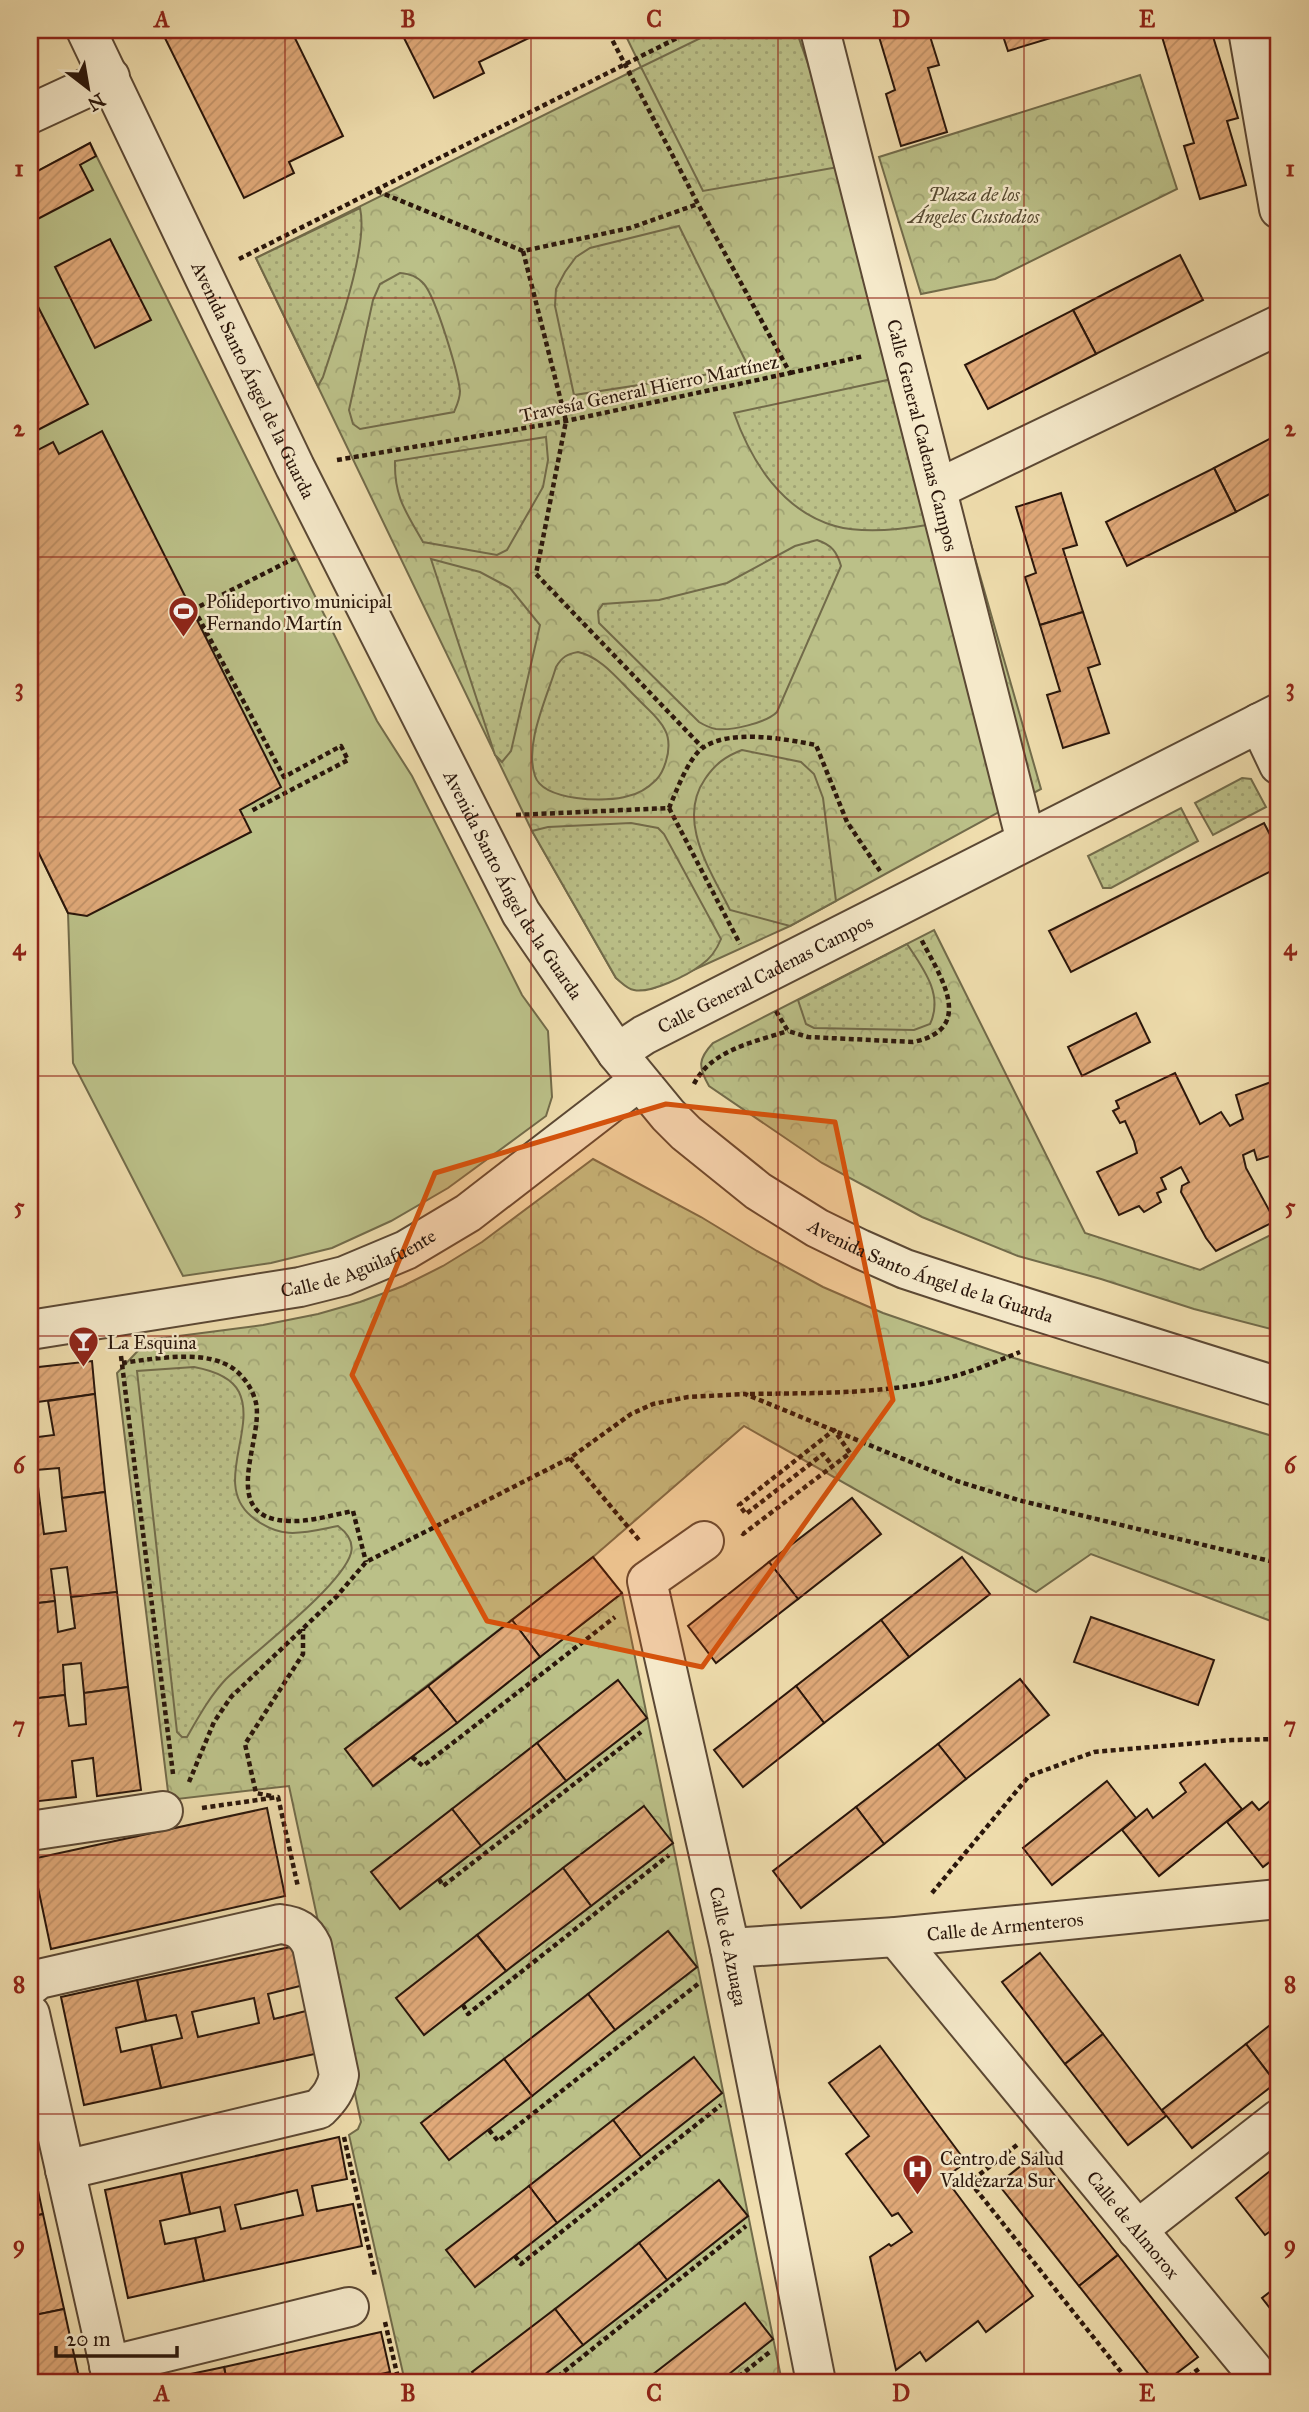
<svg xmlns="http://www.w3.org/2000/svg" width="1309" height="2412" viewBox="0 0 1309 2412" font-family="'IM FELL Great Primer',serif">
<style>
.park{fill:url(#park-crowns);stroke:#726b4a;stroke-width:2}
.garden{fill:url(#garden-dots);stroke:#726b4a;stroke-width:2}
.pitch{fill:#bbc088;stroke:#726b4a;stroke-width:2}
.building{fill:url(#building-hatch);stroke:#2a160b;stroke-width:2;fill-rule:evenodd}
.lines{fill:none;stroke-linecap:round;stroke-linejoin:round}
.minor-casing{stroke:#5b4834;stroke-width:42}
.path{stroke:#2a160b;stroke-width:4.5;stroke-dasharray:5 3.5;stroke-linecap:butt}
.minor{stroke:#f5e9ca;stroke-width:38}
.marked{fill:#d5520c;fill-opacity:0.2;stroke:#d5520c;stroke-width:5;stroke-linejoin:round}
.grid{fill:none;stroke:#8f2418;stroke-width:2;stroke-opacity:0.55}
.labels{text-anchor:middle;stroke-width:5;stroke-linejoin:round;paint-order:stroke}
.park-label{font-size:19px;font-style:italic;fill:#564930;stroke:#f5e9ca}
.street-label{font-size:19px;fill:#2a160b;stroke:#f5e9ca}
.poi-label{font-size:19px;fill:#2a160b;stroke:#f5e9ca;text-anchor:start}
.neatline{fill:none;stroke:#8f2418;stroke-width:2.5}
.grid-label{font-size:23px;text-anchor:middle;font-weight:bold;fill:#8f2418}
</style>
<defs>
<pattern id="park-crowns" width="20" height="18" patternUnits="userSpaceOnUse" patternTransform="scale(1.75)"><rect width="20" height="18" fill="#bbc088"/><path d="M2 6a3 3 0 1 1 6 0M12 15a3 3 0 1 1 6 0" fill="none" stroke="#a1a474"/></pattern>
<pattern id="garden-dots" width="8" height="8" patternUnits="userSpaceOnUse" patternTransform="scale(1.75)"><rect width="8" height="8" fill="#bbc088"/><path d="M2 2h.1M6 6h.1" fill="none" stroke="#a1a474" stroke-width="1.8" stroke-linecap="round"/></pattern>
<pattern id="building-hatch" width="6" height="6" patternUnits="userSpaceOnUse" patternTransform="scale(1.75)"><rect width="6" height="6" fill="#e0a979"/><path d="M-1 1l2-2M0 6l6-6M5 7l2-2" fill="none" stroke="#c09167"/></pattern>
</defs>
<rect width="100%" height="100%" fill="#efddad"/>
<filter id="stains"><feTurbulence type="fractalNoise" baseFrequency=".00286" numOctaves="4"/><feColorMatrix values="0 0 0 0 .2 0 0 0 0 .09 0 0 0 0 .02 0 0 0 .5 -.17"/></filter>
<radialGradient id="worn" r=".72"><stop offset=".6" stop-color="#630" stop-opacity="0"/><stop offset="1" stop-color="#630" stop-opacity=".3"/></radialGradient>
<g class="park">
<path d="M623,30H824L1041,789L790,926L654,988C637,991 629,989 616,978L532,831L256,258L641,67Z"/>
<polygon points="1140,75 1177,189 995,279 921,294 879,157"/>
<path d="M934,930L1085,1233L1200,1270L1279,1231V1331L1194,1309L1101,1279L1018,1256L922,1217L822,1163L709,1086C698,1067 698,1059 713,1043Z"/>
<polygon points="593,1159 701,1217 757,1251 823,1287 883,1313 1014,1358 1279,1438 1279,1624 1091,1554 1036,1592 744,1426 593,1557 345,1749 374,1786 622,1593 782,2382 405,2382 349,2135 358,2129 361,2122 289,1786 169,1800 117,1373 148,1340 263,1325 318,1314 360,1302 403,1286 443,1266 482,1242"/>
</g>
<g class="garden">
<polygon points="717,30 796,30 844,166 703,191 641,67"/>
<path d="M360,208C369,247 336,336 323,377L318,386L256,258Z"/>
<polygon points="679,226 749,368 574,395 555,306 556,289 565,272 576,257 590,248"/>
<path d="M400,273C410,274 417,276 424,284C436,298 458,372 460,391C460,399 457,405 454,412L360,429L353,424L349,410L373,300L380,284Z"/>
<path d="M892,379L927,525C898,530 864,534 835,526C782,511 751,461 734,413Z"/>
<path d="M546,437L548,460L543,487L507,550L497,555L423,542C406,512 394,497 395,461Z"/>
<path d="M817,540C832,545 837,552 841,566L777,712C766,723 731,731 716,729C710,728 704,725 699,722L599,623L598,611L603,604L659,600L727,583L795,546Z"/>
<polygon points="431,559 480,572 510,588 540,625 511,751 502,762 495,755"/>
<path d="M578,652C602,657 620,682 637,698C646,708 659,717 665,730C670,739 669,752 666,761C664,768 661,775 656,780C649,787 638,794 628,796C607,803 543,801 535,776C524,744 547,698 556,667C562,657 567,654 578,652Z"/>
<path d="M742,750L801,762L814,774L823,798L836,901L790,926L730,910C711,871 676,821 705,779C715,764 726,756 742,750Z"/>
<polygon points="1242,778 1251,779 1266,807 1213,835 1195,803"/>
<polygon points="1181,808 1198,841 1111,888 1103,888 1088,856"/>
<path d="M631,823L658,828L664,834L721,939C717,949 710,959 701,965C688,975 650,994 634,990C627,989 621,982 616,978L532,831L548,827Z"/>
<path d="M907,944C923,968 944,995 930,1024L914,1030L814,1028L806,1024L798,1000Z"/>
<path d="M194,1367C210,1370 231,1376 239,1392C257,1429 213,1484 251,1516C281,1541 303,1533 338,1526C346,1532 354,1541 351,1553C342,1586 254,1652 226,1679C210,1696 199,1716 187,1737H182L177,1732L137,1371Z"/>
</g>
<polygon class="pitch" points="90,143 377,721 412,776 522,995 548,1031 552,1097 546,1116 448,1188 391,1221 332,1248 271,1263 183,1276 73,1063 68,913 30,835 30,175"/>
<g class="building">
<polygon points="161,30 291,30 343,136 289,162 294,173 244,198"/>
<polygon points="400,30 530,30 533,36 479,62 484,73 434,98"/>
<polygon points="877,30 928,30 939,65 928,68 947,132 901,146 886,94 895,90"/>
<polygon points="1001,30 1077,30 1008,51"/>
<polygon points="1160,30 1211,30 1238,118 1227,121 1246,185 1200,199 1184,146 1194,143"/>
<polygon points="90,143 96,156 80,165 93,190 30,223 30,175"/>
<polygon points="110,239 151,320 95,348 55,267"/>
<polygon points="1180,255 1203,300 1096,354 1073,310"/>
<polygon points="30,291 88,404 30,434"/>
<polygon points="1073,310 1096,354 988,409 965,365"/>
<polygon points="102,431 281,787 240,810 251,832 87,916 68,913 30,835 30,454 53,442 59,454"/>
<polygon points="1279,434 1279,489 1236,512 1214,468"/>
<polygon points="1214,468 1236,512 1127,566 1106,522"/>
<polygon points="1061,493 1077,545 1063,549 1083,612 1040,625 1025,577 1036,573 1016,507"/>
<polygon points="1083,612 1100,664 1088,668 1109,733 1063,748 1047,695 1060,691 1040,625"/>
<polygon points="1264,823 1279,852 1279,867 1071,972 1049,931"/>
<polygon points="1136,1013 1150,1042 1082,1076 1068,1047"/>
<polygon points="1175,1073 1200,1124 1221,1112 1230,1126 1243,1119 1236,1095 1279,1079 1279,1153 1257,1160 1254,1150 1243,1155 1246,1168 1275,1221 1216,1251 1206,1238 1181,1192 1182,1186 1189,1182 1181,1167 1161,1178 1166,1189 1157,1193 1161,1202 1144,1212 1139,1206 1119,1215 1097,1172 1137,1153 1134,1141 1125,1121 1120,1123 1113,1111 1119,1108 1116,1101"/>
<polygon points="92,1361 95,1394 30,1403 30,1368"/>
<polygon points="95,1394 105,1492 62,1498 59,1468 36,1470 40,1503 30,1504 30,1433 30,1438 54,1435 48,1401"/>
<polygon points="105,1492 117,1592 71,1597 67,1567 51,1569 55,1601 30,1604 30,1504 40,1503 44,1534 66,1531 62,1498"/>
<polygon points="852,1498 881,1534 798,1599 769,1562"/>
<polygon points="593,1557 622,1593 540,1657 512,1620"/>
<polygon points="962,1557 990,1594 909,1657 881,1620"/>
<polygon points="769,1562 798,1599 716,1663 688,1626"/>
<polygon points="117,1592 128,1687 84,1693 81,1663 63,1665 65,1695 30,1699 30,1604 55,1601 58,1632 75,1628 71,1597"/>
<polygon points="1091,1617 1214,1660 1198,1705 1074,1662"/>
<polygon points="512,1620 540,1657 457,1723 428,1686"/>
<polygon points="881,1620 909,1657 824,1723 796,1686"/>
<polygon points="1020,1679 1049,1715 966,1779 938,1744"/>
<polygon points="618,1680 647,1718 566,1781 537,1743"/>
<polygon points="428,1686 457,1723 373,1786 345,1749"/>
<polygon points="796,1686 824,1723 743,1787 714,1750"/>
<polygon points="128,1687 141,1790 97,1796 93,1758 72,1761 76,1797 30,1802 30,1699 65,1695 69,1726 86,1724 84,1693"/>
<polygon points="537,1743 566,1781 481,1846 452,1809"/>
<polygon points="938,1744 966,1779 884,1844 856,1807"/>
<polygon points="1205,1764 1242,1809 1159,1876 1122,1830 1147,1809 1153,1818 1186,1792 1180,1783"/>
<polygon points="1107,1781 1136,1818 1052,1885 1023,1848"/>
<polygon points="1279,1793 1279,1855 1263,1867 1227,1822 1252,1802 1259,1810"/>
<polygon points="644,1806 673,1843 591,1906 563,1868"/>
<polygon points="856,1807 884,1844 801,1908 773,1871"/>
<polygon points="267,1808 285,1896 51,1949 32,1859"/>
<polygon points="452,1809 481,1846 400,1909 371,1872"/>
<polygon points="563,1868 591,1906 506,1971 477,1935"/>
<polygon points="668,1931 697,1967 615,2030 588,1994"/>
<polygon points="477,1935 506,1971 424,2035 396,1998"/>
<path d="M295,1946L304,1985L268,1994L274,2019L310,2010L319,2053L161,2088L151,2045L182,2038L176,2015L146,2021L137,1980ZM254,1998L259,2023L198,2037L192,2012Z"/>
<polygon points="1040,1953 1103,2034 1065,2064 1002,1982"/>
<polygon points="137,1980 146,2021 116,2028 121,2052 151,2045 161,2088 84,2105 61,1997"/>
<polygon points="588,1994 615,2030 532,2096 504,2059"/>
<polygon points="1279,2018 1279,2081 1276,2083 1246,2044"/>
<polygon points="1103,2034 1166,2116 1128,2145 1065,2064"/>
<polygon points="1246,2044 1276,2083 1192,2148 1162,2110"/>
<polygon points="880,2046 966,2162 945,2178 1033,2296 986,2332 978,2321 926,2361 920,2352 896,2370 870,2257 889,2244 891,2246 912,2232 898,2213 892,2216 846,2154 869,2136 829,2083"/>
<polygon points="694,2057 722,2093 641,2157 613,2120"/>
<polygon points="504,2059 532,2096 449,2160 421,2123"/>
<polygon points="613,2120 641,2157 557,2223 529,2186"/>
<path d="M339,2137L347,2179L312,2186L317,2211L353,2204L362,2246L204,2281L195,2238L225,2231L220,2207L190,2214L181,2173ZM297,2190L303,2215L241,2229L235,2205Z"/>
<polygon points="30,2153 43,2214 30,2217"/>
<polygon points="1037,2153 1118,2255 1079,2286 998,2184"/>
<polygon points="1279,2164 1279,2225 1265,2235 1236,2198"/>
<polygon points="181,2173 190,2214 160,2221 165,2244 195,2238 204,2281 128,2298 105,2190"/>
<polygon points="719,2180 748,2216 667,2280 639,2243"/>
<polygon points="529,2186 557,2223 475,2287 446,2250"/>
<polygon points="43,2214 64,2309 30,2316 30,2217"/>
<polygon points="639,2243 667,2280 583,2345 555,2309"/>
<polygon points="1118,2255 1198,2357 1165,2382 1155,2382 1079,2286"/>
<polygon points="1279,2285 1279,2320 1262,2298"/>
<polygon points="745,2303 773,2339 719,2382 643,2382"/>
<polygon points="64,2309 80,2382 30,2382 30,2316"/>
<polygon points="555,2309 583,2345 535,2382 480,2382 472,2372"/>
<polygon points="381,2332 390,2372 354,2380 354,2382 227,2382 224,2367"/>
<polygon points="224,2367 227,2382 154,2382 186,2375"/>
</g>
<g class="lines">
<defs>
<g id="minor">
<path id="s1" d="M86,30L295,467L521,913L617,1053L668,1115L686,1133L758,1191L817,1228L860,1249L905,1269L963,1288L1279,1387"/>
<path id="s2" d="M820,30L1026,841"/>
<polyline points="1248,30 1279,209"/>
<polyline points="30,114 110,77"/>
<polyline points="937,489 1279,325"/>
<polyline points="1259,723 1279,765"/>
<path id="s3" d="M617,1053L644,1035L1279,713"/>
<path id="s4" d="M30,1330L300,1287L344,1276L406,1250L468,1213L639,1081"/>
<path id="s5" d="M704,1541L647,1581L730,1948L816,2382"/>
<polyline points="30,1831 163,1811"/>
<path id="s6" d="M896,1937L1263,2382"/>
<path id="s7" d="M730,1948L896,1937L1279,1899"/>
<path d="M30,1986L39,1979L280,1924C297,1926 305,1931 312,1946L339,2075C336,2090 330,2098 319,2109L65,2170"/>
<polyline points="30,2014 113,2382"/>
<polyline points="1137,2230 1279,2119"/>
<polyline points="109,2366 349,2307"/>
</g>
</defs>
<use href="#minor" class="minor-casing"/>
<g class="path">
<polyline points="377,191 523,251 630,228 698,204"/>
<polyline points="523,251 566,421 536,574 702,747"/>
<polyline points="239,259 693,30"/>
<polyline points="790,373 864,356"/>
<polyline points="337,460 566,421 790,373 698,204 607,30"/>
<polyline points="194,609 284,777 341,746 348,760 251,811"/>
<polyline points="192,610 297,557"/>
<polyline points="669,808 740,944"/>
<path d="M516,815L669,808C676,792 689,756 704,747C731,729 786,739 816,745L847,822L880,871"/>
<path d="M776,1011L788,1031L808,1037L913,1042C977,1029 940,976 921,939"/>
<path d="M694,1084C711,1050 754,1042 788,1031"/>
<polyline points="121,1356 173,1774"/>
<path d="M122,1363C151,1359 195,1351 223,1363C239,1369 252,1386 256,1403C264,1440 216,1519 289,1521C310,1522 332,1515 353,1511L366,1562"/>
<path d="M750,1394C808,1393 865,1394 922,1384C956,1378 988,1365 1020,1352"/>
<polyline points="570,1458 639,1540"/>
<polyline points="742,1533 743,1534 850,1453 834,1430 739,1505 746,1514 823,1454 832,1465"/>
<polyline points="412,1757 423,1766 615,1617"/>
<polyline points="189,1782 214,1722 231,1697 337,1596 366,1562 570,1458 631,1414 653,1404 688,1397 745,1394 957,1481 1018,1500 1270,1561 1279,1561"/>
<polyline points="271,1796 256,1793 245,1744 303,1654 303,1629"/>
<polyline points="202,1808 278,1797 298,1887"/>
<polyline points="439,1879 443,1886 641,1732"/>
<polyline points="30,1893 36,1926 30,1937"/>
<polyline points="932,1893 1029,1776 1094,1752 1232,1740 1279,1739"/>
<polyline points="463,2005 468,2014 669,1855"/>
<polyline points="489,2130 498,2141 698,1984"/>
<polyline points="344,2137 375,2276"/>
<polyline points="1017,2145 970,2182 1129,2382"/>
<polyline points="515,2256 521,2264 721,2105"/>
<polyline points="385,2322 399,2382"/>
<polyline points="540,2379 542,2382"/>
<polyline points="551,2382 746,2226"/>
<polyline points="732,2382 771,2351"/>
<polyline points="1181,2382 1200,2368"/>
</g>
<use href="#minor" class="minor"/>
</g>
<path class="marked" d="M666,1104L835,1122L893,1400L702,1667L487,1621L352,1375L435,1173Z"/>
<path class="grid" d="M285,30V2382M531,30V2382M778,30V2382M1024,30V2382M30,298H1279M30,557H1279M30,817H1279M30,1076H1279M30,1336H1279M30,1595H1279M30,1855H1279M30,2114H1279"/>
<defs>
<symbol id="stadium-pin" viewBox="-11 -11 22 30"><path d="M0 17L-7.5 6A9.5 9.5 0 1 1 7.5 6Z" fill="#8f2418" stroke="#f5e9ca"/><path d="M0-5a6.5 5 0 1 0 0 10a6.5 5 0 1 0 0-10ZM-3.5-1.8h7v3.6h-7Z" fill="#fff"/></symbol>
<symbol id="bar-pin" viewBox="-11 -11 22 30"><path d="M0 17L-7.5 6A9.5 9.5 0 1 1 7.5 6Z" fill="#8f2418" stroke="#f5e9ca"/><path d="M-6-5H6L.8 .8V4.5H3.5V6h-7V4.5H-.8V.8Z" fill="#fff"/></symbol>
<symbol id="hospital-pin" viewBox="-11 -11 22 30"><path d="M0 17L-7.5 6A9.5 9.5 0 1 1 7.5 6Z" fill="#8f2418" stroke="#f5e9ca"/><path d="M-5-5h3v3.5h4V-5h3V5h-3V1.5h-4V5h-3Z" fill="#fff"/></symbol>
</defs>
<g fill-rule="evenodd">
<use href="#stadium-pin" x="166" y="594" width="35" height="47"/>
<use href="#bar-pin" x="66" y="1324" width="35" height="47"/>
<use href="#hospital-pin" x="900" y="2152" width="35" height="47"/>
</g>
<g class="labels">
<g class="park-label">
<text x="974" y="201">Plaza de los<tspan x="974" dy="22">Ángeles Custodios</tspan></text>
</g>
<g class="street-label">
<text dy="7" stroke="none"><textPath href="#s1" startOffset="388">Avenida Santo Ángel de la Guarda</textPath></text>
<text transform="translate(649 388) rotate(-12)" y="7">Travesía General Hierro Martínez</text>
<text dy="7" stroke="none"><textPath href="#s2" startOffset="418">Calle General Cadenas Campos</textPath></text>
<text dy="7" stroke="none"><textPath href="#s1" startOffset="956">Avenida Santo Ángel de la Guarda</textPath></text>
<text dy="7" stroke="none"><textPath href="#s3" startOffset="168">Calle General Cadenas Campos</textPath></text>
<text dy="7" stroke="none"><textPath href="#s4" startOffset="336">Calle de Aguilafuente</textPath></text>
<text dy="7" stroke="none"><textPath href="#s1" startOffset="1544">Avenida Santo Ángel de la Guarda</textPath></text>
<text dy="7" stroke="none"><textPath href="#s7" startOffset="276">Calle de Armenteros</textPath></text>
<text dy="7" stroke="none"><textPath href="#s5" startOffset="444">Calle de Azuaga</textPath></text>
<text dy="7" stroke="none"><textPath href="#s6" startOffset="373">Calle de Almorox</textPath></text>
</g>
<g class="poi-label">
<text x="206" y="608">Polideportivo municipal<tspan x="206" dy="22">Fernando Martín</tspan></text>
<text x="107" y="1349">La Esquina</text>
<text x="940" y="2165">Centro de Salud<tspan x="940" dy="22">Valdezarza Sur</tspan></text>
</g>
</g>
<rect width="1309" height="2412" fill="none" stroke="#efddad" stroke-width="77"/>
<g transform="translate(88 88) rotate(149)" stroke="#f5e9ca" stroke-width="5" paint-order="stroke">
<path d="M0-5L12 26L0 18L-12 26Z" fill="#2a160b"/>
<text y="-10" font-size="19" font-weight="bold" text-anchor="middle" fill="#2a160b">N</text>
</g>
<path d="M56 2346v10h121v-10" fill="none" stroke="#2a160b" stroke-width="3.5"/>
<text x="66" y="2346" font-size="21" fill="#2a160b" stroke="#f5e9ca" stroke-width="5" paint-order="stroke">20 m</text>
<rect x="38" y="38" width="1232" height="2336" class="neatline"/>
<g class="grid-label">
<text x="162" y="27">A</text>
<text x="408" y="27">B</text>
<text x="654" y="27">C</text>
<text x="901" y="27">D</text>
<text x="1147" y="27">E</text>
<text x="19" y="176">1</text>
<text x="1290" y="176">1</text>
<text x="19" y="436">2</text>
<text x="1290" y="436">2</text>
<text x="19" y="695">3</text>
<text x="1290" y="695">3</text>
<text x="19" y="955">4</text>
<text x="1290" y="955">4</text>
<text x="19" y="1214">5</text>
<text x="1290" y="1214">5</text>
<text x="19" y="1473">6</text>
<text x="1290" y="1473">6</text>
<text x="19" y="1733">7</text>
<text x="1290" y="1733">7</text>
<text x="19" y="1992">8</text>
<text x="1290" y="1992">8</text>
<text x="19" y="2252">9</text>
<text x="1290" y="2252">9</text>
<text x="162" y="2401">A</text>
<text x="408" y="2401">B</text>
<text x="654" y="2401">C</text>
<text x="901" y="2401">D</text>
<text x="1147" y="2401">E</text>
</g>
<rect width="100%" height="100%" filter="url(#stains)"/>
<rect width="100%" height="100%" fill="url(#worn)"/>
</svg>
